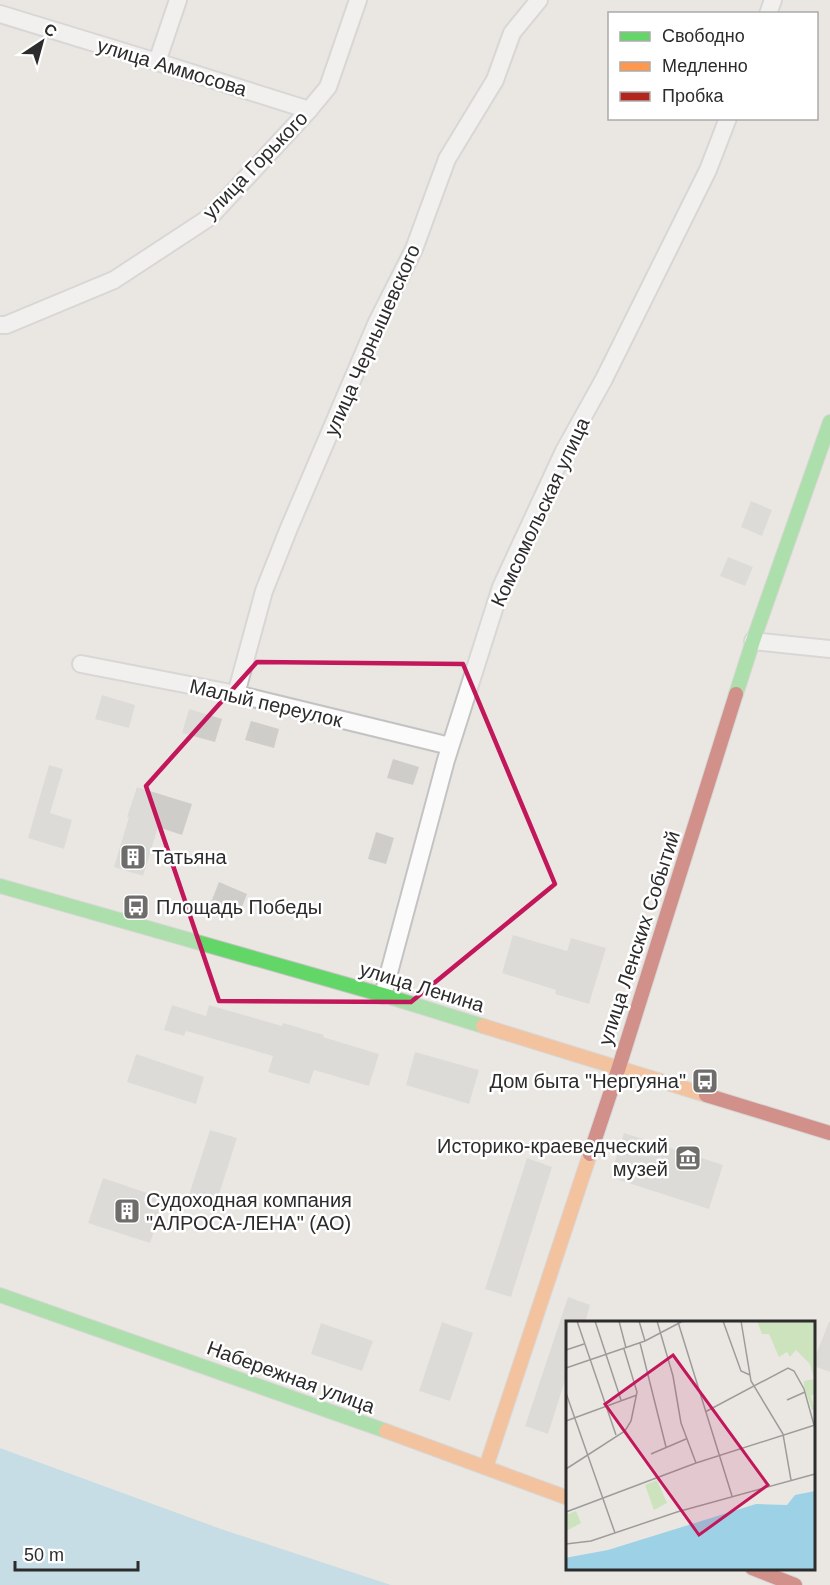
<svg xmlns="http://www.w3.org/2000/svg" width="830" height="1585" viewBox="0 0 830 1585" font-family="Helvetica,sans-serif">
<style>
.water{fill:#9cd1e6}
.building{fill:#cfcdca}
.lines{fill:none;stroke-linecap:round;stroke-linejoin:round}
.street-casing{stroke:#c4c3c3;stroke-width:20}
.fast-casing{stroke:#c4c3c3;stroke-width:16}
.slow-casing{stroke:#c4c3c3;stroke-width:16}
.jam-casing{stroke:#c4c3c3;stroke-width:16}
.street{stroke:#fcfbfb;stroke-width:16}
.fast{stroke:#63d668;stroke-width:14}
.slow{stroke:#ff974d;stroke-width:14}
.jam{stroke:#b3261e;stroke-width:14}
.marked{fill:none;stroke:#c2185b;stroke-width:4.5;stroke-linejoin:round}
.labels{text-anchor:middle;stroke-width:5;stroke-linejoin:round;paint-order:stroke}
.street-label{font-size:20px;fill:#2c2c2c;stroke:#fff}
.poi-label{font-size:20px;fill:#2c2c2c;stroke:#fff;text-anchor:start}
.inset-river{fill:none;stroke:#9cd1e6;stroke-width:3}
.inset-road{fill:none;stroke:#9e9c9a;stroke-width:1.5}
.view{fill:#c2185b;fill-opacity:0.15;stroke:#c2185b;stroke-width:3}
.inset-edge{fill:none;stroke:#2c2c2c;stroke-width:3}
</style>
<rect width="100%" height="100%" fill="#eae7e3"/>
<polygon class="water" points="0,1448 221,1529 391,1585 0,1585"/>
<g class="building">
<polygon points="751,501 772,510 762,536 741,527"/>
<polygon points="728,557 753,567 745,586 720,576"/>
<polygon points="102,695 135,705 129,728 95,719"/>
<polygon points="189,709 222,719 215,742 182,733"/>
<polygon points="251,721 279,729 274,748 245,740"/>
<polygon points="393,759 419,767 413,785 387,778"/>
<polygon points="49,765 63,769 50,813 72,820 64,849 28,838"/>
<polygon points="137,787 192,804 182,835 158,827 143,876 114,867 129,817 127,817"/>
<polygon points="376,832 394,838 386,864 368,859"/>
<polygon points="219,882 247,894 238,917 210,905"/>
<polygon points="513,935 567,951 571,938 606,948 589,1004 555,994 556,990 502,973"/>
<polygon points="172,1005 206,1016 209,1005 282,1026 283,1023 324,1035 323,1037 379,1054 369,1086 314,1070 309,1084 268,1072 273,1056 186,1031 184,1036 164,1030"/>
<polygon points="415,1052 479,1070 469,1104 406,1085"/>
<polygon points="136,1054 204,1077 196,1104 127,1082"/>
<polygon points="210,1130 237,1138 215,1207 188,1198"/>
<polygon points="624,1133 723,1165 709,1209 610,1177"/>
<polygon points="527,1158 552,1167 511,1297 485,1289"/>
<polygon points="103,1178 165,1199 150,1243 88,1223"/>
<polygon points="568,1297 590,1305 585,1323 567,1323 567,1374 548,1434 525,1426"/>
<polygon points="442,1322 473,1333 450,1401 419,1391"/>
<polygon points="829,1322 830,1322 830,1372 813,1366 813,1362"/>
<polygon points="321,1323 373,1341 362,1371 311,1354"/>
</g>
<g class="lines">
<defs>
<g id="street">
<polyline points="0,14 157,62 309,110"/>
<polyline points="768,14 773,0"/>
<polyline points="157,62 178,0"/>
<polyline points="0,325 6,325 114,280 210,217 309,110 328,87 358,0"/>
<polyline points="753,641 830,649"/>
<polyline points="81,664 236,694 450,746"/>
<polyline points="236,694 264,591 289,528 377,322 414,249 447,159 495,80 512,33 539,0"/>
<polyline points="383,995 446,760 501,587 564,451 604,379 708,170 728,118"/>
</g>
<g id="fast">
<polyline points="736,694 753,641 830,422"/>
<polyline points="0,886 383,995 483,1026"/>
<polyline points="0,1295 386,1431"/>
</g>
<g id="slow">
<polyline points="483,1026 706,1095"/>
<polyline points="386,1431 568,1498"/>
<polyline points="486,1467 590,1154"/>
</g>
<g id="jam">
<polyline points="706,1095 830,1133"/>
<polyline points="590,1154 619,1067 736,694"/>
<polyline points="752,1568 795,1585"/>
</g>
</defs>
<use href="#street" class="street-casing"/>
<use href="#fast" class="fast-casing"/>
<use href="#slow" class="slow-casing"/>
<use href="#jam" class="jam-casing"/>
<use href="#street" class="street"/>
<use href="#fast" class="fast"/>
<use href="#slow" class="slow"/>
<use href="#jam" class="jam"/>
</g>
<path d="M0 0H830V1585H0ZM257,662L463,664L555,884L411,1002L219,1001L146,786Z" fill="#eae7e3" fill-opacity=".55" fill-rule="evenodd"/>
<path class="marked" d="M257,662L463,664L555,884L411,1002L219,1001L146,786Z"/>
<defs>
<symbol id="building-square" viewBox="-11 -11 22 22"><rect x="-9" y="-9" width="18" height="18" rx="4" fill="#6e6d6c" stroke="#fff"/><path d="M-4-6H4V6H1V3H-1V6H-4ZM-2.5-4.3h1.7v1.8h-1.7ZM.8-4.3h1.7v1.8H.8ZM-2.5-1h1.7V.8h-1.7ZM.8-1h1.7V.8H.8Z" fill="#fff"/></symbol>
<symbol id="bus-square" viewBox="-11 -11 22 22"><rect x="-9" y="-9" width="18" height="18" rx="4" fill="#6e6d6c" stroke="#fff"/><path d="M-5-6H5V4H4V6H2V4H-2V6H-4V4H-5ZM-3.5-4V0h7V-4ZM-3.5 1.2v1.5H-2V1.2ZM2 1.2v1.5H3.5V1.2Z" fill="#fff"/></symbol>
<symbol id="museum-square" viewBox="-11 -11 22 22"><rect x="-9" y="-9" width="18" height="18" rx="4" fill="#6e6d6c" stroke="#fff"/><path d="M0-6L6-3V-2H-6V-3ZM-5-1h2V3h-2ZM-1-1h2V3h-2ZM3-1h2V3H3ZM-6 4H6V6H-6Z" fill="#fff"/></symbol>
</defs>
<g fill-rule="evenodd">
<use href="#building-square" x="118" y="842" width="30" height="30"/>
<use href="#bus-square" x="121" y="892" width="30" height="30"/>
<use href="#bus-square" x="690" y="1066" width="30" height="30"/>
<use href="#museum-square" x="673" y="1143" width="30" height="30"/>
<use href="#building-square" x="112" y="1196" width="30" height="30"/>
</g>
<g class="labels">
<g class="street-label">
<text transform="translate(172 67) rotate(17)" y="7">улица Аммосова</text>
<text transform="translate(255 165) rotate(-46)" y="7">улица Горького</text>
<text transform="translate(372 340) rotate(-66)" y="7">улица Чернышевского</text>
<text transform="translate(540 512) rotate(-65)" y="7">Комсомольская улица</text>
<text transform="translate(266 703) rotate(13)" y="7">Малый переулок</text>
<text transform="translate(639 938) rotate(-72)" y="7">улица Ленских Событий</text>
<text transform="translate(422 987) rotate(17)" y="7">улица Ленина</text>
<text transform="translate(291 1377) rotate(20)" y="7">Набережная улица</text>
</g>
<g class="poi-label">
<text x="152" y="864">Татьяна</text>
<text x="156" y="914">Площадь Победы</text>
<text x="686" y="1088" text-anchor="end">Дом быта "Нергуяна"</text>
<text x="668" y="1153" text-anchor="end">Историко-краеведческий<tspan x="668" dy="23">музей</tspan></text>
<text x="146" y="1207">Судоходная компания<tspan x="146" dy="23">"АЛРОСА-ЛЕНА" (АО)</tspan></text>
</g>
</g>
<g transform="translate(566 1321)">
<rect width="249" height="249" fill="#eae7e3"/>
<path d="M191,0H249V72L245,75L249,89H246L238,66V60L248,58L244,43L230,29L224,36L221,31L213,36L203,13H196ZM91,159L101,182L88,189L79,164ZM10,190L15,202L0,210V194Z" fill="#cce3be"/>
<path d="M249,170V249H0V237L4,236L42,229L190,183L221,184L229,174Z" fill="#9cd1e6"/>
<path class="inset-river" d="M220,249V188L249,211"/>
<path class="inset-road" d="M11,0L50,114M29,0L55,79M53,0L60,27M73,0L79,20M91,0L107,55L115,102L130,142M157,0L175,50L184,54M175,0L185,60L217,113L225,159M112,1L166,175M74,22L100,126M0,29L18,23M0,47L79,20L117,0M0,72L49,212M221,79L239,71M139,91L222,47L228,50L238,68L248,104M0,100L71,74M85,133L120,118M0,148L59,110L65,100L71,71L58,28M0,191L130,142L249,104M0,223L25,220L111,191L249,153"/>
<path class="view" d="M107,34L202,164L133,214L39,83Z"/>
<rect width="249" height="249" class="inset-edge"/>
</g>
<rect x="608" y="12" width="210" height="108" fill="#ffffff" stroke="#ababab" stroke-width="1.5"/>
<rect x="620" y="32" width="30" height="9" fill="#63d668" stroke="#ababab" stroke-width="1.5"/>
<text x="662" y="42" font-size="18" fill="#2c2c2c">Свободно</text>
<rect x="620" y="62" width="30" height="9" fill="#ff974d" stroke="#ababab" stroke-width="1.5"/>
<text x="662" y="72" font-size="18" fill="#2c2c2c">Медленно</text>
<rect x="620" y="92" width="30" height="9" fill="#b3261e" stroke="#ababab" stroke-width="1.5"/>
<text x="662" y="102" font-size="18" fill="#2c2c2c">Пробка</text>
<g transform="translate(42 42) rotate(36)" stroke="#ffffff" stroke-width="4.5" paint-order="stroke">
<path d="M0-4.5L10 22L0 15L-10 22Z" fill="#2c2c2c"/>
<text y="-9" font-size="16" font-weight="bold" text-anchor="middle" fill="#2c2c2c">С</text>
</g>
<path d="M15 1561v9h123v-9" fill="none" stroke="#2c2c2c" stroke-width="3"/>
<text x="24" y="1561" font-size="18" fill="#2c2c2c" stroke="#ffffff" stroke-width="4.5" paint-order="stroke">50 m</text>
</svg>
